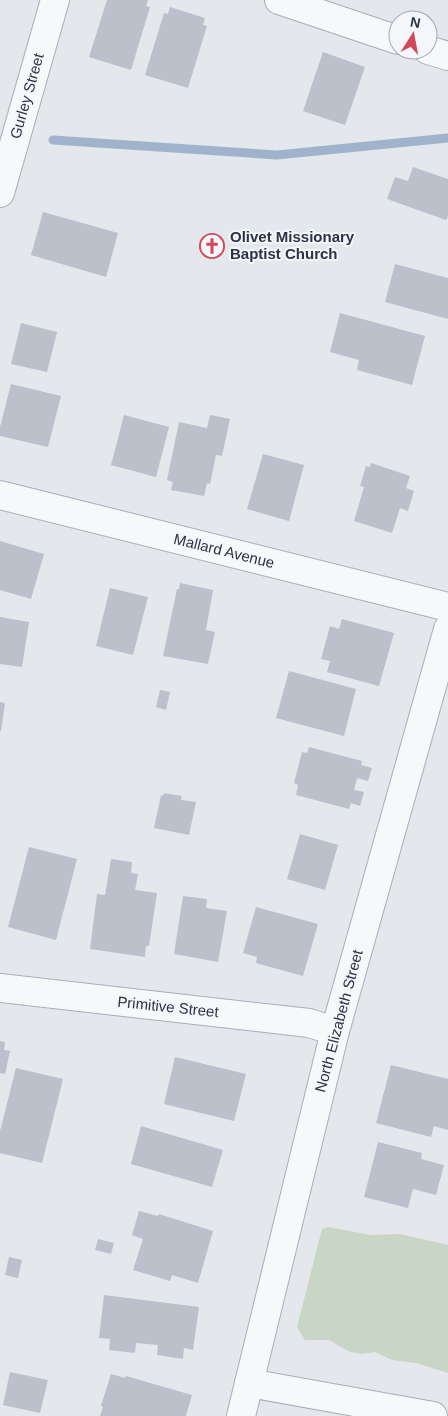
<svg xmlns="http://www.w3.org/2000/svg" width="448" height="1416" viewBox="0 0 448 1416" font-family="Arial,sans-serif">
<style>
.green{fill:#c9d6c5}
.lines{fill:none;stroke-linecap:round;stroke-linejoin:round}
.stream{stroke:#9fb4cc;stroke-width:9}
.building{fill:#bbc0ca}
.minor-casing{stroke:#a9aeb7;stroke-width:30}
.minor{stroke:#f7f8fa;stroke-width:28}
.labels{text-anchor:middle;stroke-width:4;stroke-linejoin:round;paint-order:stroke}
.street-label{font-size:15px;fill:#2b3445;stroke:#f4f6f9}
.poi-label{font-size:15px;font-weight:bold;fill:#2b3445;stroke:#f4f6f9;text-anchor:start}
</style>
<rect width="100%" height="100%" fill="#e4e7ec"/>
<polygon class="green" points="328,1227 371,1235 400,1234 448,1245 448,1373 416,1363 392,1360 375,1352 362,1354 350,1352 329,1340 305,1340 297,1327 322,1229"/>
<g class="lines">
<polyline class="stream" points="53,140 277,155 448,138"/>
</g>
<g class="building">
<polygon points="107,0 148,0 146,6 150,7 131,70 89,57"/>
<polygon points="170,7 205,18 203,25 207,26 188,88 145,75 164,13 168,14"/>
<polygon points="323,52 365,67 345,125 303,111"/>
<polygon points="413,167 448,179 448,216 446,220 387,199 395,177 408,181"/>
<polygon points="43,212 118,233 106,277 31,255"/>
<polygon points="395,264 448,278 448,319 385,302"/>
<polygon points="340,313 425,336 412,385 357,370 359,360 330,352"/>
<polygon points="21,323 57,332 47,372 11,364"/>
<polygon points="11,384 61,396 48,447 0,436 0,427"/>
<polygon points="124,415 169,427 156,477 111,465"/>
<polygon points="210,415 230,419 222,456 216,455 210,484 207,483 204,496 171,490 173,482 167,480 179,422 207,428"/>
<polygon points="263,454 304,465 289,521 247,509"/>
<polygon points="371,463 410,476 406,488 414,491 408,511 400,508 392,533 354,521 364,487 360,486 366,466 370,467"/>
<polygon points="0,541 44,554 31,599 0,590"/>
<polygon points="180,583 213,590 206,630 215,632 208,664 163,656 177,589 179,589"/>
<polygon points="110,588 148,597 133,655 96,646"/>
<polygon points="0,617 29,622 22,667 0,664"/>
<polygon points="342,619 394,633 379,686 327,672 330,661 321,659 330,626 339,629"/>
<polygon points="289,671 356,689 344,736 276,718"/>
<polygon points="160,690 170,692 166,710 156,707"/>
<polygon points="0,702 5,703 1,731 0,731"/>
<polygon points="309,747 362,761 361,765 372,768 368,781 357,778 354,790 364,792 360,806 351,803 349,809 296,795 298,785 294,783 302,752 307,753"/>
<polygon points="164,793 182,796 181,800 196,802 189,835 154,828 161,795 163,796"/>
<polygon points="300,834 338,845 325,890 287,879"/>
<polygon points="29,847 77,859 56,940 8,927"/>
<polygon points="111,859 132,862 131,873 138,874 135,890 157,893 149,946 146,946 145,957 90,949 97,894 105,895"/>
<polygon points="183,896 207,899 206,908 227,911 218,962 174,954"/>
<polygon points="256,907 318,924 303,976 256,963 257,957 243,953"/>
<polygon points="0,1041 5,1042 4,1050 10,1051 5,1074 0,1073"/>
<polygon points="175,1057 246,1074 234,1121 164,1104"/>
<polygon points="391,1065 448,1079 448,1130 434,1126 431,1137 376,1123"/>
<polygon points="16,1068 63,1079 42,1163 0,1153 0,1131"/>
<polygon points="141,1126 223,1150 212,1187 131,1164"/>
<polygon points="378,1142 422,1153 421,1159 444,1165 436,1195 413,1189 408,1208 364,1197"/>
<polygon points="139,1211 158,1216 159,1214 213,1231 198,1283 172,1275 170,1281 133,1270 143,1239 132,1235"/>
<polygon points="98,1239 114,1243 111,1254 95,1250"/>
<polygon points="9,1257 22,1260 18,1278 5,1275"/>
<polygon points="104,1295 199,1307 193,1350 184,1348 183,1359 157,1355 158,1345 136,1343 135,1353 109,1350 110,1339 99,1338"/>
<polygon points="10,1372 48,1380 40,1413 3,1405"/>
<polygon points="111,1374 125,1378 126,1376 192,1395 186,1416 100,1416 103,1407 101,1406"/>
</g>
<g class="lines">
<defs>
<g id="minor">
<polyline points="279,0 398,40"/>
<polyline points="428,50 448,56"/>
<polyline points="0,193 55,0"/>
<polyline points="0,495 448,607"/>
<polyline points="0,988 309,1023 335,1031"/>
<polyline points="249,1383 433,1416"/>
<polyline points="241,1416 335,1031 448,629"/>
</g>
</defs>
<use href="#minor" class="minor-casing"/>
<use href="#minor" class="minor"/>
</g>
<defs>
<symbol id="church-ring" viewBox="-11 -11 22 22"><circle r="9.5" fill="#f4f6f9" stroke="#d1495b" stroke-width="1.5"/><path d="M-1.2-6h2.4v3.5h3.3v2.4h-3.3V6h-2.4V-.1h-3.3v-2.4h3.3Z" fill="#d1495b"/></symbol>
</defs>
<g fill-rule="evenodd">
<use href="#church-ring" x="198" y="232" width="28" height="28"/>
</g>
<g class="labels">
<g class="street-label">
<text transform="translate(27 96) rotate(-74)" y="5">Gurley Street</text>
<text transform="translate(224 551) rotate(14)" y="5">Mallard Avenue</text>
<text transform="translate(168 1007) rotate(6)" y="5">Primitive Street</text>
<text transform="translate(339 1021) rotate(-75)" y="5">North Elizabeth Street</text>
</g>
<g class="poi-label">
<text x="230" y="242">Olivet Missionary<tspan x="230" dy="17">Baptist Church</tspan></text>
</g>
</g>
<g transform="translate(413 35) rotate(11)"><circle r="24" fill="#f4f6f9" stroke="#a4a8b1"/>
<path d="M0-4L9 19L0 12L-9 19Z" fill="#d1495b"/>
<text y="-8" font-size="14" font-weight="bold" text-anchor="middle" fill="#2b3445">N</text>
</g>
</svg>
